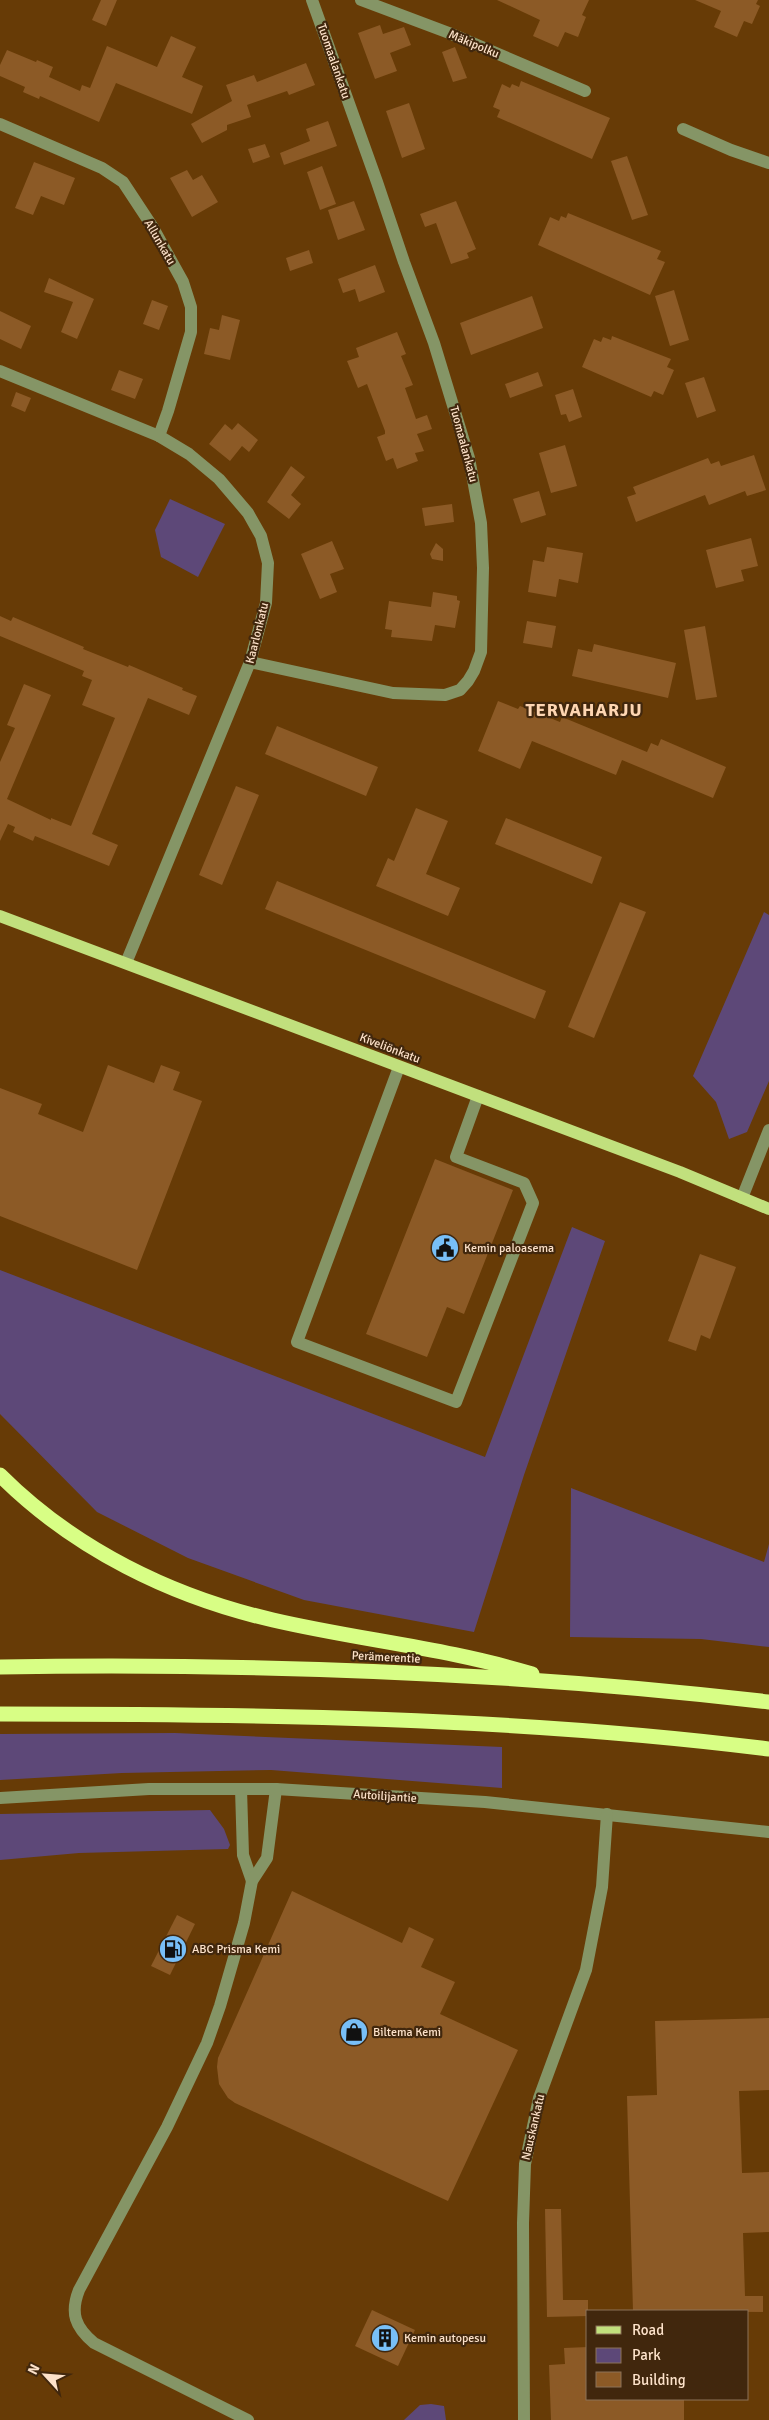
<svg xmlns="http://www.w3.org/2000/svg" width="769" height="2420" viewBox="0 0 769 2420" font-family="Signika,sans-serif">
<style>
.green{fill:#5d4878}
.building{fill:#8c5a26}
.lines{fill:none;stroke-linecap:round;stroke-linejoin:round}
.minor{stroke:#859566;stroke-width:12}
.major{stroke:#c1e07d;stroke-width:12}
.highway{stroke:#d8fe85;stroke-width:15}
.labels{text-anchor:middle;stroke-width:4.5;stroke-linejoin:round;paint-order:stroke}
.street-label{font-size:12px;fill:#fde2ca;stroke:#41270d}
.poi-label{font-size:12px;fill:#fde2ca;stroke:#41270d;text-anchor:start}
.district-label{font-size:18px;font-weight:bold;letter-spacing:1px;fill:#fed6b2;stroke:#41270d}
</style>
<rect width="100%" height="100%" fill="#673b06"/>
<g class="green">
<polygon points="170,499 225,524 198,577 161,557 155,530"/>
<polygon points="764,912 769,915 769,1081 747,1132 729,1139 716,1102 693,1076"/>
<polygon points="572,1227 605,1241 524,1475 474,1632 304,1600 188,1558 97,1512 0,1414 0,1270 485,1457"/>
<polygon points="571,1488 764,1562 769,1544 769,1647 701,1639 570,1637"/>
<polygon points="175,1733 502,1747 502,1788 271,1770 122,1773 0,1780 0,1734"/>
<polygon points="210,1810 224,1829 230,1845 228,1849 79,1853 0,1860 0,1814"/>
<polygon points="431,2404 444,2406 446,2420 404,2420 420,2405"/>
</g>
<g class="building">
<polygon points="101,0 117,0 106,26 92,20"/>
<polygon points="497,0 589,0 582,15 586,17 578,37 565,32 558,47 533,36 540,20"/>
<polygon points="695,0 758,0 756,4 760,6 752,24 744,21 737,37 714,27 721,11"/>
<polygon points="380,25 383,34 404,27 411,45 390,53 397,71 375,79 358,33"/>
<polygon points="171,36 196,47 182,77 203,86 192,114 116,83 99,122 40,96 39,99 23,92 25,87 0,76 0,65 7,50 36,62 37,60 53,67 49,77 80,91 82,85 90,88 107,46 157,67"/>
<polygon points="455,47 467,78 453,82 442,52"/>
<polygon points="306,63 315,85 289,95 287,91 247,105 251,117 227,125 227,130 202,143 191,124 232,101 226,85 254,75 257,82"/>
<polygon points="521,81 610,118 592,159 497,117 500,110 493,107 502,84 510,88 512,84 519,87"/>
<polygon points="409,103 425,149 402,158 386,111"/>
<polygon points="328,121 337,146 284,165 280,153 310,141 306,129"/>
<polygon points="265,144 270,157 253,163 248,149"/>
<polygon points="627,156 648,215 632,220 611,161"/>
<polygon points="34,162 75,178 64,205 41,196 33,215 15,208"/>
<polygon points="322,166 336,204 320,210 307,172"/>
<polygon points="187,170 193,180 202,175 218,202 192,217 170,178"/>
<polygon points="354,201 365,230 338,240 328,210"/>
<polygon points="456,201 476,249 467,253 469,258 451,264 436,223 425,227 420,214"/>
<polygon points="568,213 661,251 657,259 665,262 650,295 538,245 550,217 559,221 561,216 566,218"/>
<polygon points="309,250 313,263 290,271 286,258"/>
<polygon points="375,265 385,292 359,302 355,289 343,293 338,279"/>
<polygon points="49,278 94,299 77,339 61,332 73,302 44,292"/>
<polygon points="674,290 689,340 670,346 655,296"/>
<polygon points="532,296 543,328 471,355 460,323"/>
<polygon points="152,300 168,306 159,330 143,324"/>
<polygon points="0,311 31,326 21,349 0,339"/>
<polygon points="222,315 240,320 230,360 204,354 210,328 219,330"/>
<polygon points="397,332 406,354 401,356 413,385 405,388 416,419 427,415 432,429 417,434 424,451 415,453 418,461 397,469 393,458 386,461 377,437 385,434 385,431 367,384 358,388 347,361 359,357 356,348"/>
<polygon points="612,336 671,359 667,367 674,370 663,395 654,391 651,397 582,367 594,339 601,342 603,337 611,340"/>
<polygon points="119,370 143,379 135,399 111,390"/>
<polygon points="538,372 543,386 510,398 505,384"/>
<polygon points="704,377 716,411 697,418 685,383"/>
<polygon points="573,389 582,417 569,422 566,414 561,415 555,395"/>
<polygon points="16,392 31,398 25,412 11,406"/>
<polygon points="238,423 258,440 249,452 242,446 230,461 209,444 225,424 232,430"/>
<polygon points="565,445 577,486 551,493 539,453"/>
<polygon points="754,455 766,490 747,496 745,491 709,505 705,495 636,522 627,497 636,494 633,487 708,458 711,464 719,461 721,466"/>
<polygon points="291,466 305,477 291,495 301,504 289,519 267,502"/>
<polygon points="539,491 546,515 521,523 513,499"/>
<polygon points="452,504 454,522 425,526 422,508"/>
<polygon points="751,538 758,566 741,570 744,581 716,588 706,550"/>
<polygon points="332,541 344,569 330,574 337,592 320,599 301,554"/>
<polygon points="436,543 443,549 443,561 432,559 430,554"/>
<polygon points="547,547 583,553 578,583 559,579 556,597 528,592 533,560 544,562"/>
<polygon points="433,592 457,596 457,600 460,601 455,628 435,625 432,641 391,637 392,630 385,629 389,601 431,607"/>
<polygon points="0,616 11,621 13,617 84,647 83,649 128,667 129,665 183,688 182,690 197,696 189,715 148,698 92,834 118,845 109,866 35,836 33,841 13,832 15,827 8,824 0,841 0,762 15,728 7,725 24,684 51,695 7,799 51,820 51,818 71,826 115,718 82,705 92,680 82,676 84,671 0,636"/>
<polygon points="527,621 556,626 552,648 523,643"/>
<polygon points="705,626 717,697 696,700 684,630"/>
<polygon points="594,644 676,663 668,698 572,676 578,649 592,652"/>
<polygon points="498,701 518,709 520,706 560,722 562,717 647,752 651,743 658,746 661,739 726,767 713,798 622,760 616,775 532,741 520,769 478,751"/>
<polygon points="277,726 378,767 366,796 265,754"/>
<polygon points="236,786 259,795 222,885 199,875"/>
<polygon points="416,808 448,821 426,874 460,888 448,916 376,886 388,858 394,861"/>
<polygon points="506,818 602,857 592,884 495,844"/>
<polygon points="277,881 546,991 535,1019 265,909"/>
<polygon points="620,902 646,912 594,1038 568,1027"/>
<polygon points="108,1065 154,1083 161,1065 180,1072 173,1090 202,1101 137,1270 0,1216 0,1088 42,1104 38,1114 83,1132"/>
<polygon points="435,1159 513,1190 464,1314 447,1307 427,1357 366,1334"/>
<polygon points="700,1254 736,1267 710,1339 701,1335 696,1351 668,1341"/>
<polygon points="292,1891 402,1943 409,1927 434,1939 421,1967 455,1982 440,2014 518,2050 448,2201 235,2103 228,2098 219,2084 217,2067 218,2058"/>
<polygon points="177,1915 195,1924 170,1975 151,1966"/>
<polygon points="769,2018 769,2090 739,2091 742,2173 769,2172 769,2232 743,2233 745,2296 763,2296 763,2312 633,2311 627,2096 657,2095 655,2021"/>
<polygon points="545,2209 561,2209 563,2300 588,2300 588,2316 547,2317"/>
<polygon points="372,2310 415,2330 398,2366 355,2346"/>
<polygon points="588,2347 588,2399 684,2399 684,2420 551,2420 549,2365 565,2364 564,2348"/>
</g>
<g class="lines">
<g class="minor">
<polyline points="361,0 449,33 585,91"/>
<polyline points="0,124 102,168 123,182 152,226 183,282 191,307 191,332 168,411 159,436"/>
<polyline points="683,129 731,150 769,163"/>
<polyline points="0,371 159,436 189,454 219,479 248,513 261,536 268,563 266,603 250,662 126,963"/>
<polyline points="250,662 393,693 445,695 460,690 468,681 474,671 481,652 483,568 481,523 469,458 434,343 404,262 377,182 312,0"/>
<polyline points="399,1067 297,1342 456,1402 533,1203 524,1183 456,1157 478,1096"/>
<polyline points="742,1198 769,1130"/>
<polyline points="241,1789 243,1855 252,1881"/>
<polyline points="0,1798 149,1789 276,1789 485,1802 769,1832"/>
<path d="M248,2420L94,2343C75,2327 70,2313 79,2290L167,2127L207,2043L220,2006L244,1923L252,1881L267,1858L276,1789"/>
<polyline points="524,2420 523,2223 525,2164 539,2098 586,1970 602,1887 607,1814"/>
</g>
<polyline class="major" points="0,916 680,1172 769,1209"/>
<g class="highway">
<path d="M0,1475C74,1549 172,1597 273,1620C359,1640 447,1648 532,1674"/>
<path d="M0,1667C257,1663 514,1672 769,1702"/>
<path d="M0,1714C256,1714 515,1717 769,1749"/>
</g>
</g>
<defs>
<symbol id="civic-disc" viewBox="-11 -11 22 22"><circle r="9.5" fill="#78bff7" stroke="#41270d"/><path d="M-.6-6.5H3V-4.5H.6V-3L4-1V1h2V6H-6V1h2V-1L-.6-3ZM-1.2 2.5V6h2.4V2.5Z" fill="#111"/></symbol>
<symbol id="fuel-disc" viewBox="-11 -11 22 22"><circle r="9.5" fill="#78bff7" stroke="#41270d"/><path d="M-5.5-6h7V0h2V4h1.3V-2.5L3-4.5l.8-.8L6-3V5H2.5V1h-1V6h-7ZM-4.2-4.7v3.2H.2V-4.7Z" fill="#111"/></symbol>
<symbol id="shop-disc" viewBox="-11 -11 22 22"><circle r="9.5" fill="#78bff7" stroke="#41270d"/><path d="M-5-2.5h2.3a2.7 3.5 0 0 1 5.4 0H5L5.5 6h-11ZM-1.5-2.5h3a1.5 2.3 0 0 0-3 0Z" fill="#111"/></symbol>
<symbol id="building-disc" viewBox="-11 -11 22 22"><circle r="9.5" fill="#78bff7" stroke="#41270d"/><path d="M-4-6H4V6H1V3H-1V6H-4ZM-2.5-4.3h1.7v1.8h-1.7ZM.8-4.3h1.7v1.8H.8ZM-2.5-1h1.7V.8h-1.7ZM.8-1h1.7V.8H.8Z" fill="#111"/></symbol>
</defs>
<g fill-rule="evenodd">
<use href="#civic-disc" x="429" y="1232" width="32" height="32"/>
<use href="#fuel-disc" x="157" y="1933" width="32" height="32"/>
<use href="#shop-disc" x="338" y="2016" width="32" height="32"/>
<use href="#building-disc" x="369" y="2322" width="32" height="32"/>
</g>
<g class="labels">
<g class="street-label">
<text transform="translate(474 44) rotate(23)" y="4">Mäkipolku</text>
<text transform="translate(334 61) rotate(71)" y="4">Tuomaalankatu</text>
<text transform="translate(160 242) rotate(60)" y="4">Allunkatu</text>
<text transform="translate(464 444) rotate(75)" y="4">Tuomaalankatu</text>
<text transform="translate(257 633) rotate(-76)" y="4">Kaarlonkatu</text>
<text transform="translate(390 1048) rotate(21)" y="4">Kiveliönkatu</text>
<text transform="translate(386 1657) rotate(3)" y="4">Perämerentie</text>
<text transform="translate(385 1796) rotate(4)" y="4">Autoilijantie</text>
<text transform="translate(533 2127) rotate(-77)" y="4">Nauskankatu</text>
</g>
<g class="poi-label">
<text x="464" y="1252">Kemin paloasema</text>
<text x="192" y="1953">ABC Prisma Kemi</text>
<text x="373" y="2036">Biltema Kemi</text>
<text x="404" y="2342">Kemin autopesu</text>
</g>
<g class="district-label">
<text x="584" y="716">TERVAHARJU</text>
</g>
</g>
<rect x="586" y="2310" width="162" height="90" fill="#41270d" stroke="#8c7259"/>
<rect x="596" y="2326" width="25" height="8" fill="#c1e07d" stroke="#8c7259"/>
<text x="632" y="2335" font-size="15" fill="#fde2ca">Road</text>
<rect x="596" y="2348" width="25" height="15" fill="#5d4878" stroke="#8c7259"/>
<text x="632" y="2360" font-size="15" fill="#fde2ca">Park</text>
<rect x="596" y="2372" width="25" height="15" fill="#8c5a26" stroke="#8c7259"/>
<text x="632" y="2385" font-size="15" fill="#fde2ca">Building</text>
<g transform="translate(45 2375) rotate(296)" stroke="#41270d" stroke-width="4" paint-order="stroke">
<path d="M0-4L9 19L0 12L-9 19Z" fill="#fde2ca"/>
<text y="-8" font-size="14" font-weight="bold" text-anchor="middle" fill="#fde2ca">N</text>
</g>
</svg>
